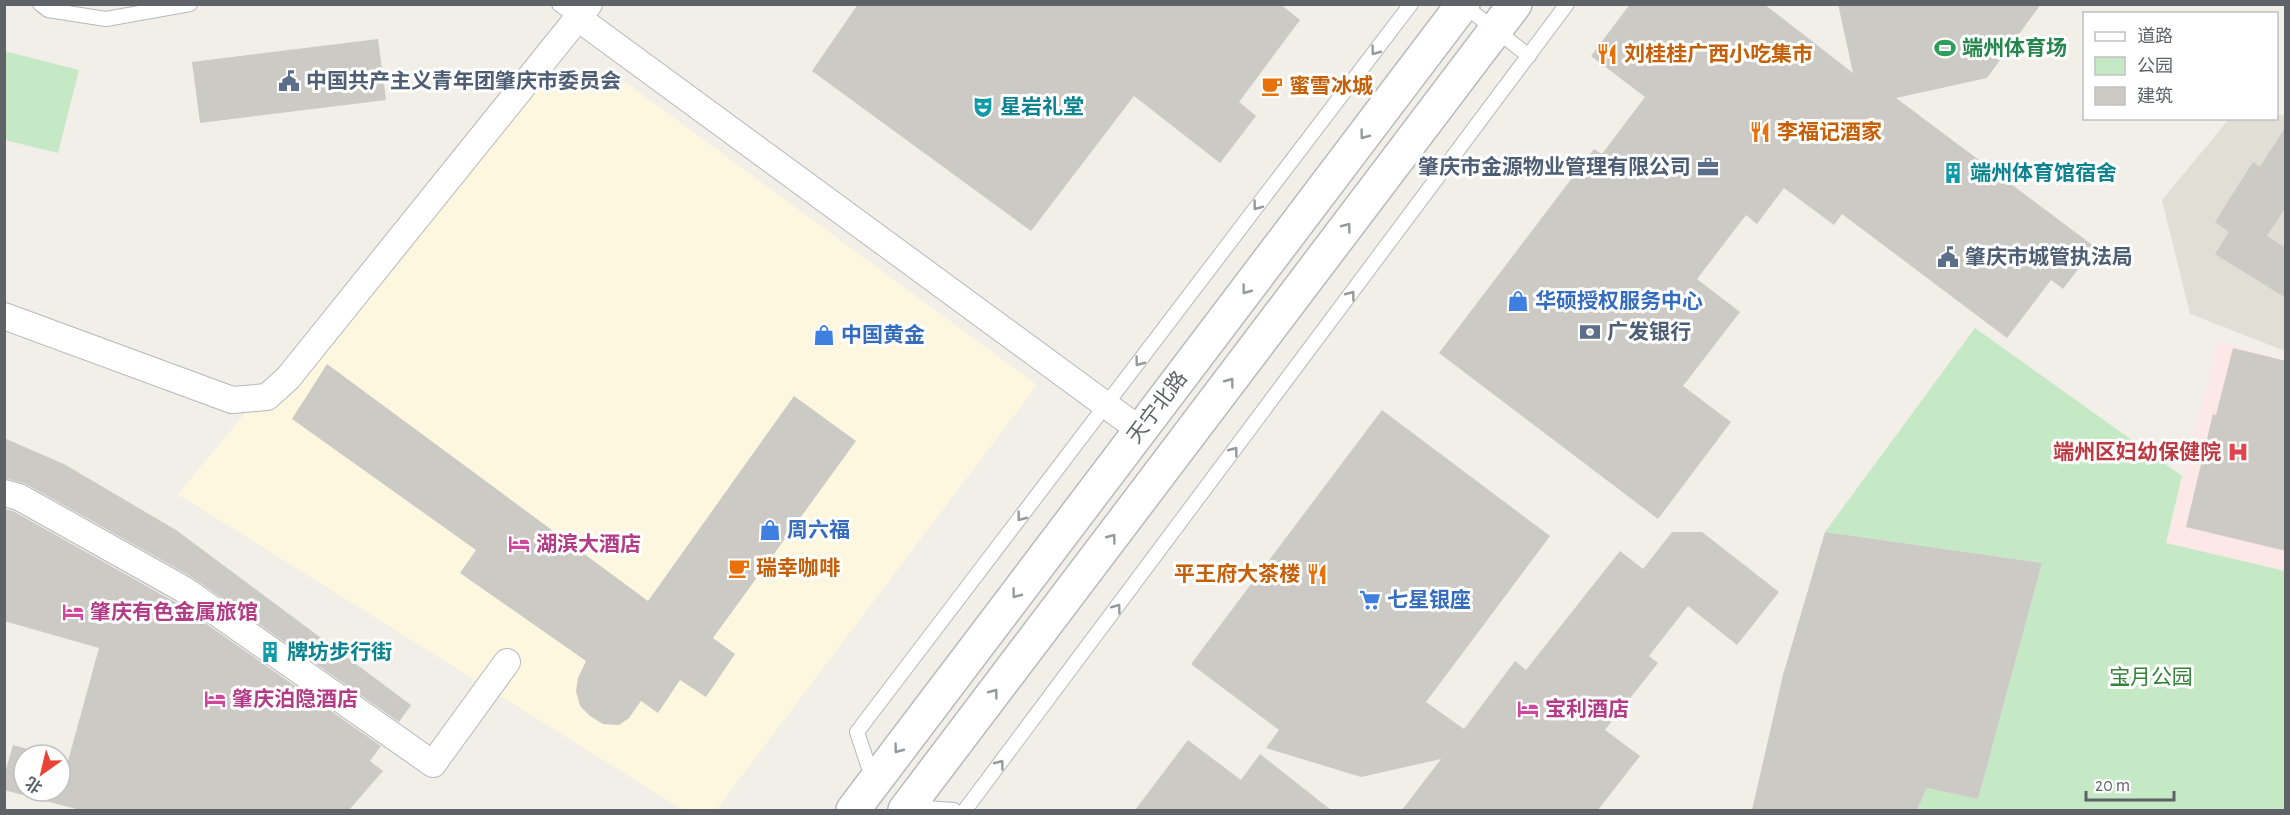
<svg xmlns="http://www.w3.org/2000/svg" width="2290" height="815" viewBox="0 0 2290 815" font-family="'Alegreya Sans','Noto Sans SC',sans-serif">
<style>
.commercial{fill:#fef7e0}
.education{fill:#e1ded6}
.medical{fill:#fce8e6}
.green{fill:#c5e8c5}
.building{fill:#cccac5}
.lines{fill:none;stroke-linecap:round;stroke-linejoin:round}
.lane-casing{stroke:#b5b8bc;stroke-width:16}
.street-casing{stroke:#b5b8bc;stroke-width:28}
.secondary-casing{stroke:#b6babf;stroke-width:36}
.lane{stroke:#fff;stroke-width:14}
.street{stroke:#fff;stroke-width:26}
.secondary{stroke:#fff;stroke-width:33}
.oneway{stroke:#979a9d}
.labels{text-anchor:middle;stroke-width:6;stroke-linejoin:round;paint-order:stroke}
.leisure-label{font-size:21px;font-weight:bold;fill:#27864d;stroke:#fff;text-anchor:start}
.food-label{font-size:21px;font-weight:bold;fill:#c56008;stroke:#fff;text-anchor:start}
.service-label{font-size:21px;font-weight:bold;fill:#4e5e75;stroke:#fff;text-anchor:start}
.culture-label{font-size:21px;font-weight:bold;fill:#0d838f;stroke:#fff;text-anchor:start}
.shop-label{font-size:21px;font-weight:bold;fill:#366cbe;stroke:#fff;text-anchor:start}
.street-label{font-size:21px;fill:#5f6368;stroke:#fff}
.health-label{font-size:21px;font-weight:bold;fill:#be3a42;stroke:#fff;text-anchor:end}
.hotel-label{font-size:21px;font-weight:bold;fill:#b23c85;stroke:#fff;text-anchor:start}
.park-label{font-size:21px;fill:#348238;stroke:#fff}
</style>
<rect width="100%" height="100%" fill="#f1efe8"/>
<polygon class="commercial" points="621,79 1037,385 716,810 683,810 178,494 519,83"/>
<polygon class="education" points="2277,114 2285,116 2285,351 2190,314 2162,200 2229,119 2276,118"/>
<polygon class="medical" points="2218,342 2285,360 2285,572 2166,543"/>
<g class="green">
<polygon points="4,51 79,70 58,153 5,140"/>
<polygon points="1975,328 2182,476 2166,543 2285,571 2285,810 1917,810 1927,788 1978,799 2042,563 1825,532"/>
</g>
<g class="building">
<polygon points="858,4 1280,4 1300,20 1239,102 1256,116 1220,163 1134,96 1031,231 812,71"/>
<polygon points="1630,4 1764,4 1853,73 1838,4 2041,4 1987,78 1896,98 2095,247 2063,289 2051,280 2007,338 1842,214 1834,225 1784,188 1757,224 1746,215 1697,279 1740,312 1683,386 1731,422 1658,519 1439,353 1594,149 1602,154 1645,97 1591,56"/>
<polygon points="378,39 386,100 200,123 192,62"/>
<polygon points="2286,126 2286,207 2267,236 2286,248 2286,298 2215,254 2229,232 2215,222 2253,162 2260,167"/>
<polygon points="2233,348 2286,361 2286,551 2186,527 2213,414 2216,415"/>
<polygon points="327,364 648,601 794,396 856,441 713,638 735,654 706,697 680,680 658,713 641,701 629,718 619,725 603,724 590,716 580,706 576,691 578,678 586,661 460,573 476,550 292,419"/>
<polygon points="1382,410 1550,536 1426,702 1464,729 1515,661 1526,670 1620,551 1643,569 1672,532 1702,532 1779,592 1737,645 1688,606 1649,656 1658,663 1605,730 1640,756 1598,810 1402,810 1441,759 1361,777 1266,748 1279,730 1191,664"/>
<polygon points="4,438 64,464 176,530 411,705 399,722 190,576 26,484 4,478"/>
<polygon points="4,509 13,511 175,602 381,746 370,761 383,771 349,810 80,810 4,790 4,776 13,745 49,755 24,755 24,791 60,791 60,758 68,761 99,648 4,621"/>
<polygon points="1825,532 2042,563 1978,799 1927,788 1917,810 1752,810 1783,675"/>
<polygon points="1188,740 1241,780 1260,754 1331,810 1135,810"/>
</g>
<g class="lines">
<defs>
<g id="lane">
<polyline points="40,4 48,10 106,19 190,4"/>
<polyline points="559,4 578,18"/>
<polyline points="1462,4 1529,56"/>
<polyline points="873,780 857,732 1411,4"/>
<polyline points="911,807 954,810"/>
<polyline points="965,810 1567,4"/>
</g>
<g id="street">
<polyline points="578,18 1140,430"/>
<polyline points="4,316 232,400 267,397 288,378 589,4"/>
<polyline points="4,493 19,497 183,589 433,764 507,662"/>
</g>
<g id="secondary">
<polyline points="853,810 1463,4"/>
<polyline points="905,810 1515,4"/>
</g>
</defs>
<use href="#lane" class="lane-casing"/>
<use href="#street" class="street-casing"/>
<use href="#secondary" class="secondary-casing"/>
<use href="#lane" class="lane"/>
<use href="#street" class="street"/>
<use href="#secondary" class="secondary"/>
</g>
<defs><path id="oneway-chevron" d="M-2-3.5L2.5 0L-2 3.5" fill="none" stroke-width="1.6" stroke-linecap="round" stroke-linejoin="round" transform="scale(1.5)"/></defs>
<g class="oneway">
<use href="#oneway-chevron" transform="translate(1375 51) rotate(127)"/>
<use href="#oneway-chevron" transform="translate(1364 135) rotate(127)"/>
<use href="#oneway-chevron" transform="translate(1257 206) rotate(127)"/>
<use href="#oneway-chevron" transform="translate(1347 227) rotate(-53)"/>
<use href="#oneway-chevron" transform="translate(1246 290) rotate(127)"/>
<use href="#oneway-chevron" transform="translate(1351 295) rotate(-53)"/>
<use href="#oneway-chevron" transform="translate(1139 362) rotate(127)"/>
<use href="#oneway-chevron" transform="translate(1230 382) rotate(-53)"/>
<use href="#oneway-chevron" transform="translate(1234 451) rotate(-53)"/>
<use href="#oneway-chevron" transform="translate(1021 517) rotate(127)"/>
<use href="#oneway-chevron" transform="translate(1112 538) rotate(-53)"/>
<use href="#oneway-chevron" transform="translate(1016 594) rotate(127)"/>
<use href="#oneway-chevron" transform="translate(1117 608) rotate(-53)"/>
<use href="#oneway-chevron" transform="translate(994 693) rotate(-53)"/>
<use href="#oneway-chevron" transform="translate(898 749) rotate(127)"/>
<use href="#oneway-chevron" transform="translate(1000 764) rotate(-53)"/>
</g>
<defs>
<symbol id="stadium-bare" viewBox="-9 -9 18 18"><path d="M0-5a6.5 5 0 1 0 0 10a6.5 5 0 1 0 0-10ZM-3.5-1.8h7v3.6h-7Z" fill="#2e9e5b" stroke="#fff" stroke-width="2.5" paint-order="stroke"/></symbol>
<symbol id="restaurant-bare" viewBox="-9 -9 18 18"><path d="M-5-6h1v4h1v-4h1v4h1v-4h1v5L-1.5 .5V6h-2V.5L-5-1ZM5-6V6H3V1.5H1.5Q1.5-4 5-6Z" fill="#e8710a" stroke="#fff" stroke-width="2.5" paint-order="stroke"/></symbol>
<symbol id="civic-bare" viewBox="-9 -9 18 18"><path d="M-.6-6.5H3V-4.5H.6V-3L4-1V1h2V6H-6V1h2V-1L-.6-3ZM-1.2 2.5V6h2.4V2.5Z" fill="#5c6f8a" stroke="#fff" stroke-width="2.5" paint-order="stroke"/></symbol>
<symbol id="cafe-bare" viewBox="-9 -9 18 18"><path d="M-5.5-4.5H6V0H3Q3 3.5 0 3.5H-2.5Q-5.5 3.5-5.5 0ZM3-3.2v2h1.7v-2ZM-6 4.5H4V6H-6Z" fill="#e8710a" stroke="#fff" stroke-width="2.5" paint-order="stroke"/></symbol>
<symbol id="theatre-bare" viewBox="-9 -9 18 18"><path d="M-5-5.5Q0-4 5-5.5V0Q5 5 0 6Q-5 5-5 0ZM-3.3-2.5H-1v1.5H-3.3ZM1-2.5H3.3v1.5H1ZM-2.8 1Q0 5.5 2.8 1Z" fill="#0f9aa8" stroke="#fff" stroke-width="2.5" paint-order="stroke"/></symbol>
<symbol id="office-bare" viewBox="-9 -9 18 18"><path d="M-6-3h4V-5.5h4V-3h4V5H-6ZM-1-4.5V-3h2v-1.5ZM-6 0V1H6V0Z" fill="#5c6f8a" stroke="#fff" stroke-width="2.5" paint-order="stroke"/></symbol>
<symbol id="building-bare" viewBox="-9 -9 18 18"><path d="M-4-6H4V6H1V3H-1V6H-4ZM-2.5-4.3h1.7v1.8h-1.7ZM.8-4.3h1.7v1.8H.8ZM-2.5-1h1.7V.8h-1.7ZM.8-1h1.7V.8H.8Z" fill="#0f9aa8" stroke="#fff" stroke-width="2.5" paint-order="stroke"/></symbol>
<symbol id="shop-bare" viewBox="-9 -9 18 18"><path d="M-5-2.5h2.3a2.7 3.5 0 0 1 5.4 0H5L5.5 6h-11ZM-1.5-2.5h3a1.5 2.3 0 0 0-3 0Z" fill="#3f7fe0" stroke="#fff" stroke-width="2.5" paint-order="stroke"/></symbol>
<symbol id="bank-bare" viewBox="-9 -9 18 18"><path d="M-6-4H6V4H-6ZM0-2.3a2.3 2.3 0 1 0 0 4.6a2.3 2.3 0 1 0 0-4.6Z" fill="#5c6f8a" stroke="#fff" stroke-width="2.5" paint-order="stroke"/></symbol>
<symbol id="hospital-bare" viewBox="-9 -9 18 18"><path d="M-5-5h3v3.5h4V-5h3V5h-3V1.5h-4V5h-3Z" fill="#e0444e" stroke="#fff" stroke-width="2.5" paint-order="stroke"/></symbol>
<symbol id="hotel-bare" viewBox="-9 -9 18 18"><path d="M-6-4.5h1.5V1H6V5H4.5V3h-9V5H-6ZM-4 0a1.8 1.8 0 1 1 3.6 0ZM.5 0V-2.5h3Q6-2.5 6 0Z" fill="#d1479c" stroke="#fff" stroke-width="2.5" paint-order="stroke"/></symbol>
<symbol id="supermarket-bare" viewBox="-9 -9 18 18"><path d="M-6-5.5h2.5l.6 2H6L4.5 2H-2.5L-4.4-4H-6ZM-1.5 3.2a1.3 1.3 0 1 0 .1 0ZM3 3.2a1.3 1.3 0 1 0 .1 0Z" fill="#3f7fe0" stroke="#fff" stroke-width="2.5" paint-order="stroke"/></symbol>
</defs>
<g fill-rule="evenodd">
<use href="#stadium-bare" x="1930" y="33" width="30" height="30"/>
<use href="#restaurant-bare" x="1592" y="39" width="30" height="30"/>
<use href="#civic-bare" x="274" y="66" width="30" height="30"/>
<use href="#cafe-bare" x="1257" y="71" width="30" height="30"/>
<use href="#theatre-bare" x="968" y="92" width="30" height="30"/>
<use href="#restaurant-bare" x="1745" y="117" width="30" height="30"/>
<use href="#office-bare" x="1693" y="152" width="30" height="30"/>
<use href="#building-bare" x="1938" y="158" width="30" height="30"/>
<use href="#civic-bare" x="1933" y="242" width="30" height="30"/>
<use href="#shop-bare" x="1503" y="286" width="30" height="30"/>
<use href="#bank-bare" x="1575" y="317" width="30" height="30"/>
<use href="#shop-bare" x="809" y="320" width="30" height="30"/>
<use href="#hospital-bare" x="2223" y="437" width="30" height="30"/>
<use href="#shop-bare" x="755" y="515" width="30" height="30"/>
<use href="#hotel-bare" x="504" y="529" width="30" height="30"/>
<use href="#cafe-bare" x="724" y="553" width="30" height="30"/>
<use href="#restaurant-bare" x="1302" y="559" width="30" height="30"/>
<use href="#supermarket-bare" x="1355" y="585" width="30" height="30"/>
<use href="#hotel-bare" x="58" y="597" width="30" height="30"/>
<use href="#building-bare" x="255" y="637" width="30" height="30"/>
<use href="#hotel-bare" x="200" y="684" width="30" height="30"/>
<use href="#hotel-bare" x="1513" y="694" width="30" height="30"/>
</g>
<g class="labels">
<g class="leisure-label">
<text x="1962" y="55">端州体育场</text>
</g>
<g class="food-label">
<text x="1624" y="61">刘桂桂广西小吃集市</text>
<text x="1289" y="93">蜜雪冰城</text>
<text x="1777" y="139">李福记酒家</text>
<text x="756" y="575">瑞幸咖啡</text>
<text x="1300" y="581" text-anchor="end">平王府大茶楼</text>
</g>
<g class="service-label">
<text x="306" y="88">中国共产主义青年团肇庆市委员会</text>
<text x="1691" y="174" text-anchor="end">肇庆市金源物业管理有限公司</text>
<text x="1965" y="264">肇庆市城管执法局</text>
<text x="1607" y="339">广发银行</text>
</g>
<g class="culture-label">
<text x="1000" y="114">星岩礼堂</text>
<text x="1970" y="180">端州体育馆宿舍</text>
<text x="287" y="659">牌坊步行街</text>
</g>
<g class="shop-label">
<text x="1535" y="308">华硕授权服务中心</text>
<text x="841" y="342">中国黄金</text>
<text x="787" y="537">周六福</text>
<text x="1387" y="607">七星银座</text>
</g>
<g class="street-label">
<text transform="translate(1157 407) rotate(-53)" y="7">天宁北路</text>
</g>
<g class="health-label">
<text x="2221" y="459">端州区妇幼保健院</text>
</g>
<g class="hotel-label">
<text x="536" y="551">湖滨大酒店</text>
<text x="90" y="619">肇庆有色金属旅馆</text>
<text x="232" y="706">肇庆泊隐酒店</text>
<text x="1545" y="716">宝利酒店</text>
</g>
<g class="park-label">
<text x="2151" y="684">宝月公园</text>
</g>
</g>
<rect width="2290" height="815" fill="none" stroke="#5f6368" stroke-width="12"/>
<rect x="2083" y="12" width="195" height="108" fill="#ffffff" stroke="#bfc1c3" stroke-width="1.5"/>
<rect x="2095" y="32" width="30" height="9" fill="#ffffff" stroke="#bfc1c3" stroke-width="1.5"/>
<text x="2137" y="42" font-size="18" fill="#5f6368">道路</text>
<rect x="2095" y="57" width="30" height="18" fill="#c5e8c5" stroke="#bfc1c3" stroke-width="1.5"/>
<text x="2137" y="72" font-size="18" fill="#5f6368">公园</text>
<rect x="2095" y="87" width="30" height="18" fill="#cccac5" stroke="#bfc1c3" stroke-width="1.5"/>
<text x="2137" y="102" font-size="18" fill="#5f6368">建筑</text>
<g transform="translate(42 773) rotate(214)"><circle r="28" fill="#ffffff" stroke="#bfc1c3" stroke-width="1.5"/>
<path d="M0-4.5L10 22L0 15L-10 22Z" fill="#ea4335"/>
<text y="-9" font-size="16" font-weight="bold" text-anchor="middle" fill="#5f6368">北</text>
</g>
<path d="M2086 791v9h88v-9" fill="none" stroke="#5f6368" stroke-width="3"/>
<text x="2095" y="791" font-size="18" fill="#5f6368" stroke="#ffffff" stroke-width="4.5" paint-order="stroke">20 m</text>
</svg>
